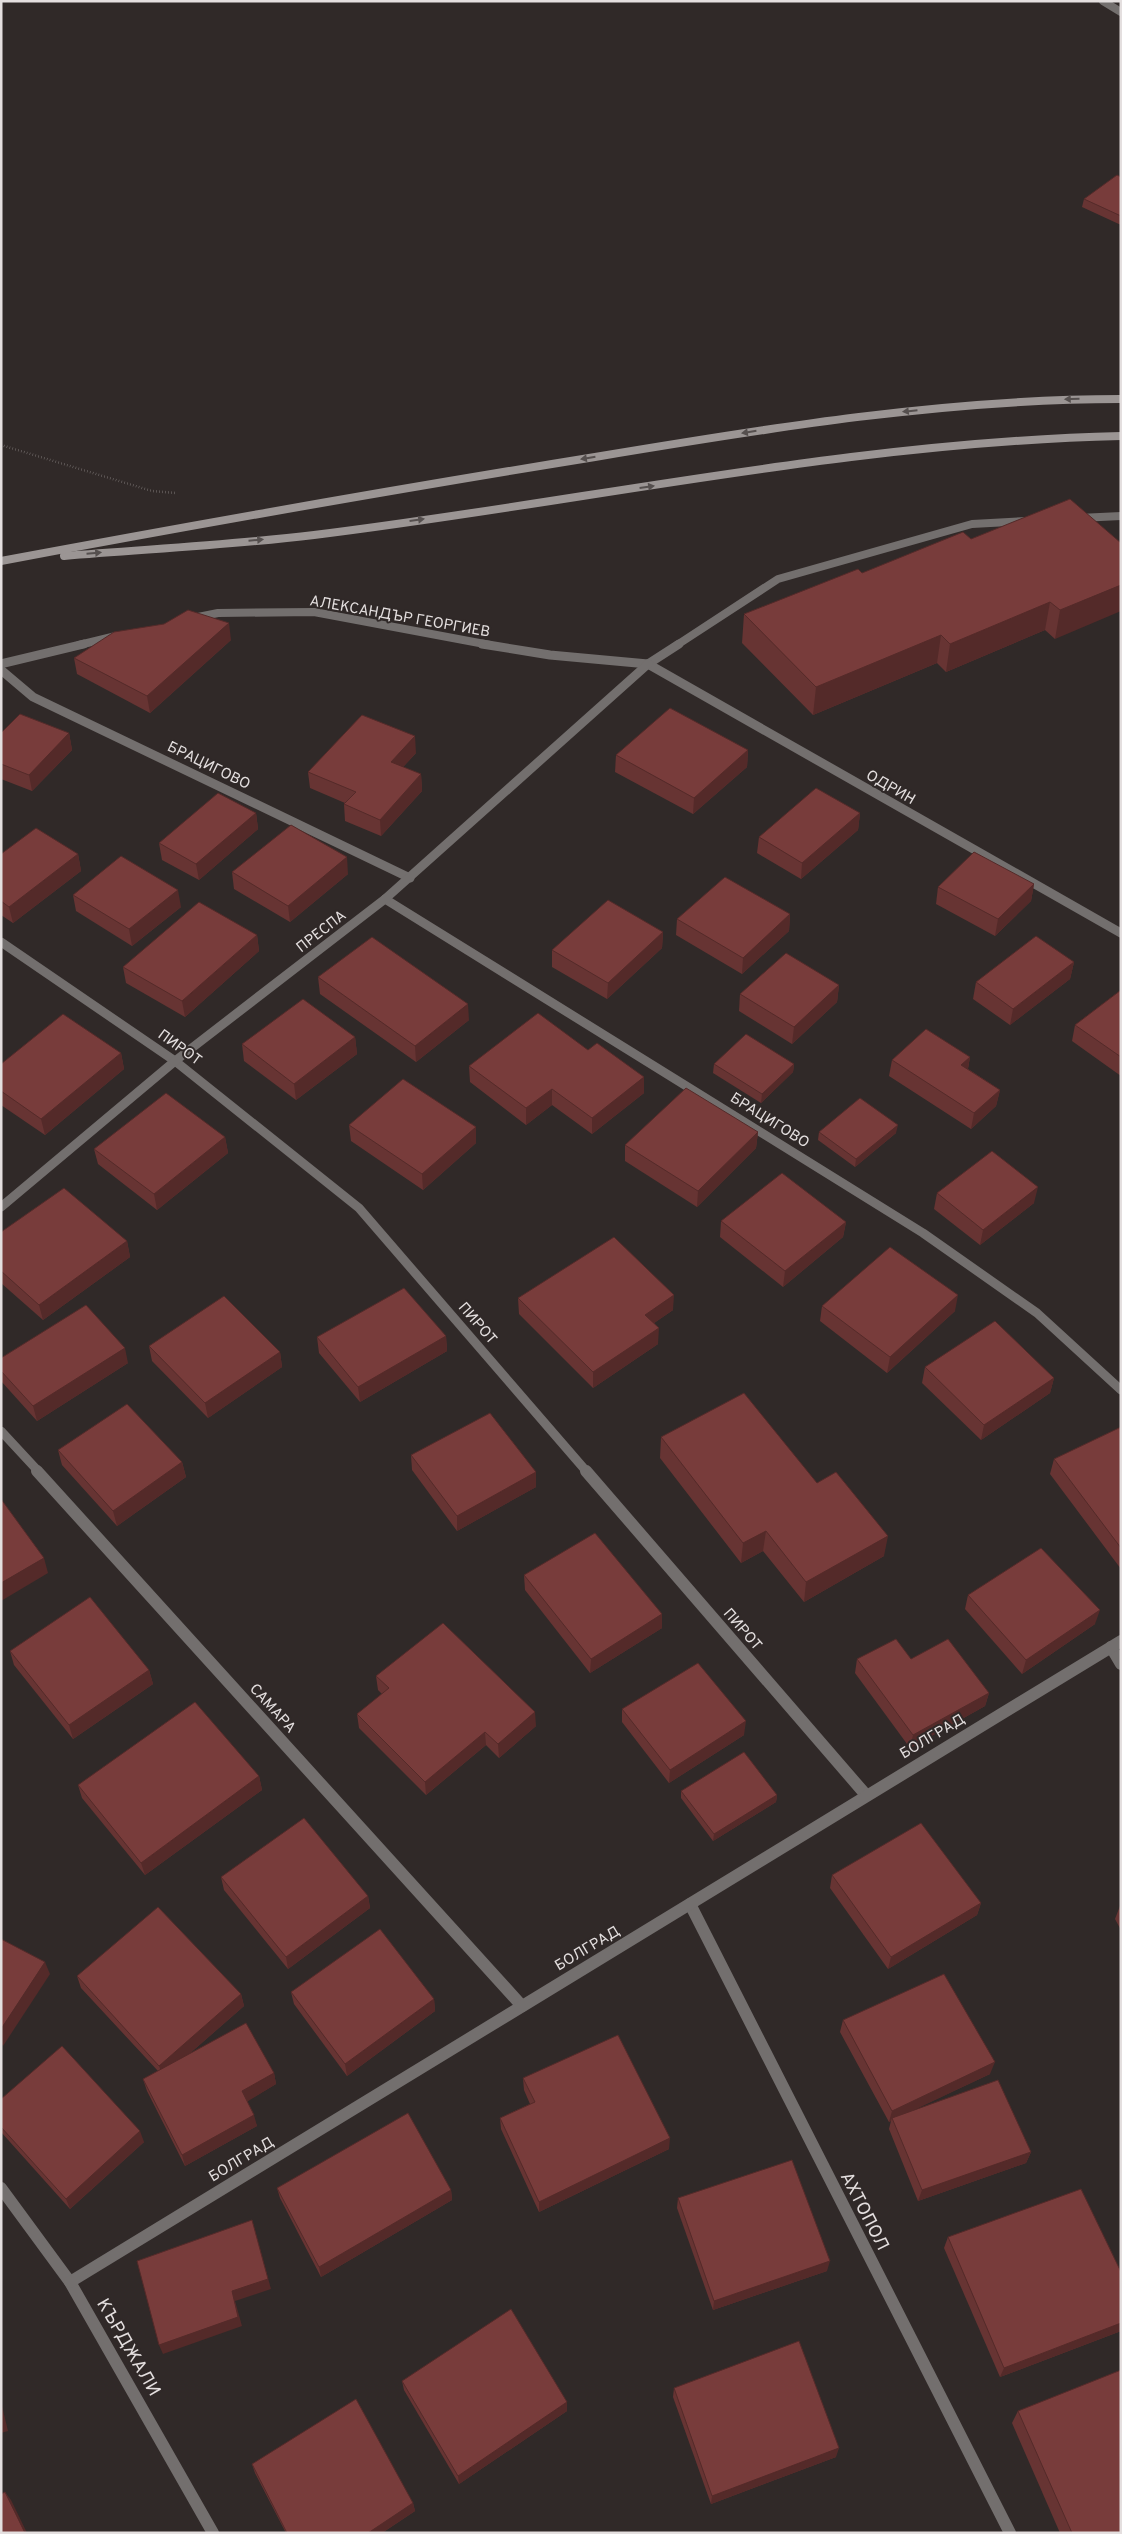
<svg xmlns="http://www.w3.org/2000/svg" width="1122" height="2534" viewBox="0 0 1122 2534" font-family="Overpass,sans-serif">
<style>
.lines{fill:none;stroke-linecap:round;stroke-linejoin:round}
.path{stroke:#827c7b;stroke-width:2.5;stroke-dasharray:0.5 2.5;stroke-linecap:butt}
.service-far1{stroke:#736f6e;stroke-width:8}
.service{stroke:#736f6e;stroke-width:9}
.minor-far2{stroke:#736f6e;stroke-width:8}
.minor-far1{stroke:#736f6e;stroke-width:9}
.minor{stroke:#736f6e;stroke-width:12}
.tertiary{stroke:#736f6e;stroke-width:8}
.secondary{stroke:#9b9594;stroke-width:8}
.wall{fill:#673433}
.shaded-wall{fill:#542a29}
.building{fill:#783c3b;stroke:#542a29}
.oneway{fill:#554f4e}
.labels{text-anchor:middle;stroke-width:4;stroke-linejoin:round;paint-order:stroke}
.street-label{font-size:15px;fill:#e4dfdf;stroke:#302928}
.near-street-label{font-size:18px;fill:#e4dfdf;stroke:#302928}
</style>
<rect width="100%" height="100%" fill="#302928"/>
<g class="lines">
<polyline class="path" points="1,445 152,491 176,493"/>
<g class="service-far1">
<polyline points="1079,518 1121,516"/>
<polyline points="677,645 778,579 972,524 1027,521"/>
</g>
<polyline class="service" points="648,664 679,644"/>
<g class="minor-far2">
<polyline points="193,618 218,613 314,612 490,645"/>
<polyline points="79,645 116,636"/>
</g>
<g class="minor-far1">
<polyline points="482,644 550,655 648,664 1121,933"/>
<polyline points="1,664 84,644"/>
<polyline points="1,670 33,697 410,878"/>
<polyline points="385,899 923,1233 1037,1313 1121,1390"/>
<polyline points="1,942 175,1061 359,1208 587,1472"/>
<polyline points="1,1207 175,1061 385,899 648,664"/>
<polyline points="1,1431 39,1472"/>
</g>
<g class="minor">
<polyline points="37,1471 522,2006"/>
<polyline points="586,1471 866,1795"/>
<polyline points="1111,1647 1121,1664"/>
<polyline points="690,1904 1010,2533"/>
<polyline points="1,2188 70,2282 213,2533"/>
<polyline points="70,2282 1121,1641"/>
</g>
<polyline class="tertiary" points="1103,1 1121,12"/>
<g class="secondary">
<path d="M64,556C147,549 232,545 314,535C583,502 850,442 1121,436"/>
<path d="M1,561C199,524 397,489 595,457C769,428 944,399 1121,399"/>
</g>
</g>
<g class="wall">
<polygon points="1121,177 1121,225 1082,207 1084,199"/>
<polygon points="971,539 1121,543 1055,639 1045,630 946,672 937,663 813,715 742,643 744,614 862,573"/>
<polygon points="231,640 150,713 77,674 74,658"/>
<polygon points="1,733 69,733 72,750 32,791 1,779"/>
<polygon points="748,750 747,767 693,814 615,772 616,755"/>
<polygon points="416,753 403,767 421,774 422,791 381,836 345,821 344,804 345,803 310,788 308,772"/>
<polygon points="256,813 258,829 199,880 162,860 159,843"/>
<polygon points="860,813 858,830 801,879 757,853 759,837"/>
<polygon points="1,854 78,854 81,871 13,923 1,915"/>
<polygon points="232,872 348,874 290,922 234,889"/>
<polygon points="1034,884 1031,901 995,936 936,904 938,887"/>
<polygon points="73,895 181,907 132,946 76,911"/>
<polygon points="790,914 789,931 742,974 676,935 677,919"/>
<polygon points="663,932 662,948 607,999 552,967 552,950"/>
<polygon points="257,935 259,951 185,1017 126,983 123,967"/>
<polygon points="1074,962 1070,979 1010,1025 973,999 976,982"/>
<polygon points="318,977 469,1020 416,1062 320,994"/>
<polygon points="839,985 837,1002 792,1044 739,1011 740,994"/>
<polygon points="1121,990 1121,1076 1072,1041 1075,1025"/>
<polygon points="355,1037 357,1054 296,1100 244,1061 242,1044"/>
<polygon points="121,1053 124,1069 45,1135 1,1105 1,1064"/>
<polygon points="970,1057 968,1069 1000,1090 996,1106 971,1129 889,1076 892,1060"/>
<polygon points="714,1064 794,1064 793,1072 761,1103 713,1073"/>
<polygon points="469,1066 644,1093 592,1134 552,1105 526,1125 470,1082"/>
<polygon points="349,1125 476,1143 423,1190 351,1141"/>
<polygon points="758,1132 756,1148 697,1207 625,1161 625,1145"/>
<polygon points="819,1132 896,1133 855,1167 818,1140"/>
<polygon points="225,1137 228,1153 157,1210 98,1164 94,1149"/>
<polygon points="937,1193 1034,1203 980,1245 934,1209"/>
<polygon points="721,1221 846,1222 843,1237 783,1287 720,1237"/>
<polygon points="1,1232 127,1241 130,1257 43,1320 1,1283"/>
<polygon points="518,1298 673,1310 654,1323 658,1344 593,1388 519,1314"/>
<polygon points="822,1306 955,1311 887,1373 820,1321"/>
<polygon points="446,1336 447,1351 360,1402 319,1353 317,1337"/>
<polygon points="149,1346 280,1352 282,1367 208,1418 152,1361"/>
<polygon points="1,1358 128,1363 37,1421 1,1381"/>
<polygon points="925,1367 1054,1378 1050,1393 981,1440 922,1383"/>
<polygon points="1121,1427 1121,1569 1050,1474 1054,1459"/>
<polygon points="661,1437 817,1483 884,1556 804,1602 763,1551 741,1563 660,1458"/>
<polygon points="58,1450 182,1462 186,1477 117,1526 62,1465"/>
<polygon points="411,1455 536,1472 536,1487 457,1531 412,1470"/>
<polygon points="524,1575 662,1628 590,1673 525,1590"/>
<polygon points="968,1595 1095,1624 1022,1674 965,1609"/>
<polygon points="10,1651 149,1670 153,1684 73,1739 14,1665"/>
<polygon points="857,1659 911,1659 989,1693 985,1706 910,1748 855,1673"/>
<polygon points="376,1676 536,1726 499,1758 486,1745 426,1795 359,1728 357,1714 382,1694 378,1690"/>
<polygon points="622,1709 744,1735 669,1783 622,1722"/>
<polygon points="259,1776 262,1790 145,1875 82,1798 78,1785"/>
<polygon points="681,1791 777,1795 776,1802 713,1841 681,1798"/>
<polygon points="832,1875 981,1903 977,1915 888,1969 830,1888"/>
<polygon points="221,1877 368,1896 370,1908 288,1969 224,1890"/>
<polygon points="1120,1906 1121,1906 1121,1930 1115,1919"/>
<polygon points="77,1976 241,1994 244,2006 189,2054 274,2073 276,2084 247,2101 257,2126 185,2166 147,2091 143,2079 158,2071 81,1988"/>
<polygon points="291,1992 434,1999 435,2011 347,2076 294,2004"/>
<polygon points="843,2020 990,2074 913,2110 1031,2152 1026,2163 918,2201 889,2129 891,2121 889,2122 840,2032"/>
<polygon points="523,2078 669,2149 539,2212 501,2129 500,2118 530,2104 524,2090"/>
<polygon points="1,2099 144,2142 70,2209 1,2132"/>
<polygon points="277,2188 451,2190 452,2200 321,2277 280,2198"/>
<polygon points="678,2198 827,2271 713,2310 677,2208"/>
<polygon points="948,2237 1121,2272 1121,2331 1000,2377 944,2248"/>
<polygon points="402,2381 567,2402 567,2411 459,2484 404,2390"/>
<polygon points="674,2388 836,2457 711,2504 673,2397"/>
<polygon points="1018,2411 1121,2533 1060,2533 1012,2423"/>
<polygon points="252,2464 413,2503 415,2511 382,2533 286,2533 255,2473"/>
</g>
<g class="shaded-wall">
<polygon points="1121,585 1121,611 1055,639 1060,610"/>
<polygon points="1050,602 1045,630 946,672 950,644"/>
<polygon points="229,623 231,640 150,713 147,696"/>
<polygon points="941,635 937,663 813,715 816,687"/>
<polygon points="69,733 72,750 32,791 29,775"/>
<polygon points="415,736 416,753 392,779 391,762"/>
<polygon points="748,750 747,767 693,814 694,798"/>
<polygon points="421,774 422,791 381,836 380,820"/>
<polygon points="256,813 258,829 199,880 196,864"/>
<polygon points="860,813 858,830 801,879 802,863"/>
<polygon points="78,854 81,871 13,923 9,907"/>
<polygon points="347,857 348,874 290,922 288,906"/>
<polygon points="1034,884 1031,901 995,936 998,919"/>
<polygon points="178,890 181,907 132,946 129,929"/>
<polygon points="790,914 789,931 742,974 743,958"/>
<polygon points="663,932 662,948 607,999 608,983"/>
<polygon points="257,935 259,951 185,1017 182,1001"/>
<polygon points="1074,962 1070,979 1010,1025 1013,1009"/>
<polygon points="839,985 837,1002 792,1044 794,1027"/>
<polygon points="468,1004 469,1020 416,1062 415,1046"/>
<polygon points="355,1037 357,1054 296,1100 294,1084"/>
<polygon points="121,1053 124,1069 45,1135 41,1119"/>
<polygon points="970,1057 967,1073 961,1065"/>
<polygon points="794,1064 793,1072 761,1103 762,1094"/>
<polygon points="644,1077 644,1093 592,1134 592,1118"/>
<polygon points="552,1089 552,1105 526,1125 526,1108"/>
<polygon points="1000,1090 996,1106 971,1129 974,1113"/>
<polygon points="898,1125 896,1133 855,1167 856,1159"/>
<polygon points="476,1127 476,1143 423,1190 422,1174"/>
<polygon points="758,1132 756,1148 697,1207 698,1191"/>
<polygon points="225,1137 228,1153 157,1210 154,1194"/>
<polygon points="1038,1187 1034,1203 980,1245 983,1230"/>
<polygon points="846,1222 843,1237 783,1287 785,1271"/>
<polygon points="127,1241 130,1257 43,1320 39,1305"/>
<polygon points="674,1295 673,1310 644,1330 645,1315"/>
<polygon points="958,1295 955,1311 887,1373 890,1357"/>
<polygon points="659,1328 658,1344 593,1388 593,1372"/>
<polygon points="446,1336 447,1351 360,1402 358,1387"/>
<polygon points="125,1348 128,1363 37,1421 33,1406"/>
<polygon points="280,1352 282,1367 208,1418 205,1403"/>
<polygon points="1054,1378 1050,1393 981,1440 984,1425"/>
<polygon points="182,1462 186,1477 117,1526 113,1511"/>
<polygon points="536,1472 536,1487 457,1531 457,1516"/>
<polygon points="766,1531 763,1551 741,1563 743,1543"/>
<polygon points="888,1536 884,1556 804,1602 806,1582"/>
<polygon points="44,1558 48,1573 1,1601 1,1583"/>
<polygon points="1100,1610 1095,1624 1022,1674 1026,1660"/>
<polygon points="662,1614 662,1628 590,1673 591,1659"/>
<polygon points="149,1670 153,1684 73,1739 69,1725"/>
<polygon points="989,1693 985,1706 910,1748 913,1735"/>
<polygon points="535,1712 536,1726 499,1758 498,1744"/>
<polygon points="746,1721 744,1735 669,1783 670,1770"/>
<polygon points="485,1732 486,1745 426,1795 425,1782"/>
<polygon points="259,1776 262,1790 145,1875 141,1863"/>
<polygon points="777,1795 776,1802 713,1841 714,1834"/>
<polygon points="368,1896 370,1908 288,1969 286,1957"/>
<polygon points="981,1903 977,1915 888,1969 891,1957"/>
<polygon points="45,1962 50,1974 3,2046 1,2042 1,2029"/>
<polygon points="241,1994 244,2006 163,2077 159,2066"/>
<polygon points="434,1999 435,2011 347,2076 345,2064"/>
<polygon points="995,2062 990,2074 893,2120 892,2118 891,2121 889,2122 892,2111"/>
<polygon points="274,2073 276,2084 245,2103 242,2091"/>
<polygon points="254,2115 257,2126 185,2166 182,2155"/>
<polygon points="140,2131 144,2142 70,2209 66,2199"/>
<polygon points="670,2138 669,2149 539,2212 539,2202"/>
<polygon points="1031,2152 1026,2163 918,2201 922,2190"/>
<polygon points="451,2190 452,2200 321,2277 319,2267"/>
<polygon points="252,2220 271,2289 235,2301 242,2326 163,2354 159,2345"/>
<polygon points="830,2261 827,2271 713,2310 714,2301"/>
<polygon points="1121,2323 1121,2331 1000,2377 1004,2368"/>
<polygon points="1,2402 8,2431 1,2433"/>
<polygon points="567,2402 567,2411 459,2484 458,2476"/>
<polygon points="839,2448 836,2457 711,2504 712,2496"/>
<polygon points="5,2492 11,2500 27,2533 25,2533"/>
<polygon points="413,2503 415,2511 382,2533 368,2533"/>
</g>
<g class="building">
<polygon points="1117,175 1121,177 1121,216 1084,199"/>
<polygon points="1070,499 1121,543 1121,585 1060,610 1050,602 950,644 941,635 816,687 744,614 858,569 862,573 963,532 971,539"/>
<polygon points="188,610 229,623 147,696 74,658 114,632 164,624"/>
<polygon points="670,708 748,750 694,798 616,755"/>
<polygon points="20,714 69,733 29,775 1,764 1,733"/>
<polygon points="362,715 415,736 391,762 421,774 380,820 344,804 356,792 308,772"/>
<polygon points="816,788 860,813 802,863 759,837"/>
<polygon points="218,793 256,813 196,864 159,843"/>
<polygon points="291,825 347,857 288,906 232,872"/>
<polygon points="36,828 78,854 9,907 1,901 1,854"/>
<polygon points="974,852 1034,884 998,919 938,887"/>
<polygon points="121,856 178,890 129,929 73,895"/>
<polygon points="725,877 790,914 743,958 677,919"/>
<polygon points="608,900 663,932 608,983 552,950"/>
<polygon points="199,902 257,935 182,1001 123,967"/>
<polygon points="1036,936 1074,962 1013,1009 976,982"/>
<polygon points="372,937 468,1004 415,1046 318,977"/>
<polygon points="786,953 839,985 794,1027 740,994"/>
<polygon points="1121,990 1121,1057 1075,1025"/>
<polygon points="303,999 355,1037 294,1084 242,1044"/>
<polygon points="538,1013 588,1050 597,1043 644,1077 592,1118 552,1089 526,1108 469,1066"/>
<polygon points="63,1014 121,1053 41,1119 1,1091 1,1064"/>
<polygon points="926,1029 970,1057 961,1065 1000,1090 974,1113 892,1060"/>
<polygon points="746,1034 794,1064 762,1094 714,1064"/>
<polygon points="403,1079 476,1127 422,1174 349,1125"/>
<polygon points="686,1088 758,1132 698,1191 625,1145"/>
<polygon points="166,1093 225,1137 154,1194 94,1149"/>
<polygon points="860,1098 898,1125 856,1159 819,1132"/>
<polygon points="992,1151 1038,1187 983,1230 937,1193"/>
<polygon points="782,1173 846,1222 785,1271 721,1221"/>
<polygon points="64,1188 127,1241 39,1305 1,1271 1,1232"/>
<polygon points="614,1237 674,1295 645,1315 659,1328 593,1372 518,1298"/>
<polygon points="890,1247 958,1295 890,1357 822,1306"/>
<polygon points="404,1288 446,1336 358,1387 317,1337"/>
<polygon points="224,1296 280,1352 205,1403 149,1346"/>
<polygon points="86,1305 125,1348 33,1406 1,1371 1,1358"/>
<polygon points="995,1321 1054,1378 984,1425 925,1367"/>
<polygon points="744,1393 817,1483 836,1472 888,1536 806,1582 766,1531 743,1543 661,1437"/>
<polygon points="127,1404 182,1462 113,1511 58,1450"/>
<polygon points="490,1413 536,1472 457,1516 411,1455"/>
<polygon points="1121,1427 1121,1548 1054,1459"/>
<polygon points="1,1499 44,1558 1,1583"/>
<polygon points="595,1533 662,1614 591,1659 524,1575"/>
<polygon points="1041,1548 1100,1610 1026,1660 968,1595"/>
<polygon points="90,1597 149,1670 69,1725 10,1651"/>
<polygon points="443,1623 535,1712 498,1744 485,1732 425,1782 357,1714 389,1688 376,1676"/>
<polygon points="896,1639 911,1659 948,1639 989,1693 913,1735 857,1659"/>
<polygon points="698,1663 746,1721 670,1770 622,1709"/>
<polygon points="195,1702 259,1776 141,1863 78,1785"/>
<polygon points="744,1752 777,1795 714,1834 681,1791"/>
<polygon points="304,1818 368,1896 286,1957 221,1877"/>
<polygon points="921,1823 981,1903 891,1957 832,1875"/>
<polygon points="158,1907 241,1994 159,2066 77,1976"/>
<polygon points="380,1929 434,1999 345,2064 291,1992"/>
<polygon points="1,1939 45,1962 1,2029"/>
<polygon points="944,1974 995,2062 892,2111 843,2020"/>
<polygon points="246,2023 274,2073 242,2091 254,2115 182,2155 143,2079"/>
<polygon points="618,2035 670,2138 539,2202 500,2118 535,2102 523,2078"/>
<polygon points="62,2046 140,2131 66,2199 1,2127 1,2099"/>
<polygon points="998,2080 1031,2152 922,2190 892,2118"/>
<polygon points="408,2113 451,2190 319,2267 277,2188"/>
<polygon points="792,2160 830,2261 714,2301 678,2198"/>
<polygon points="1081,2189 1121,2272 1121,2323 1004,2368 948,2237"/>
<polygon points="252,2220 268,2279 232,2291 238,2317 159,2345 137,2261"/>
<polygon points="511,2309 567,2402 458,2476 402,2381"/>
<polygon points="799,2341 839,2448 712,2496 674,2388"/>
<polygon points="1121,2370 1121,2533 1072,2533 1018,2411"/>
<polygon points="356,2399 413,2503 368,2533 287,2533 252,2464"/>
<polygon points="5,2492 25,2533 1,2533 1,2494"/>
</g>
<defs><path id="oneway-solid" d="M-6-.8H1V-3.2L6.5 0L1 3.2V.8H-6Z" transform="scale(1.25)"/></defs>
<g class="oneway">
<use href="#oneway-solid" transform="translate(1072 399) rotate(179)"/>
<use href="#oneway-solid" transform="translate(910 411) rotate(174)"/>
<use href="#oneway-solid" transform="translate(749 432) rotate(171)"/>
<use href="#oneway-solid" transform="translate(588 458) rotate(171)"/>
<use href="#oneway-solid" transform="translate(647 487) rotate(-8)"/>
<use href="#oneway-solid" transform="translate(417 520) rotate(-8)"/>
<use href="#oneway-solid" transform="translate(256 540) rotate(-5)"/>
<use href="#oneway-solid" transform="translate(94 553) rotate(-5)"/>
</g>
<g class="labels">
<g class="street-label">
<text transform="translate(400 616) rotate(10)" y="5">АЛЕКСАНДЪР ГЕОРГИЕВ</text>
<text transform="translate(209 765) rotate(26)" y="5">БРАЦИГОВО</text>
<text transform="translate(891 787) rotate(30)" y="5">ОДРИН</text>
<text transform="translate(321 931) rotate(-38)" y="5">ПРЕСПА</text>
<text transform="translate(180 1047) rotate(36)" y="5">ПИРОТ</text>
<text transform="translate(770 1120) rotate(32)" y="5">БРАЦИГОВО</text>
<text transform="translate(478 1323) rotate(49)" y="5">ПИРОТ</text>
<text transform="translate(743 1629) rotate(49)" y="5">ПИРОТ</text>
<text transform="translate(273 1708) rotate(48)" y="5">САМАРА</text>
<text transform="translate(932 1736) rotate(-31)" y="5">БОЛГРАД</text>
<text transform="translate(587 1948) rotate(-31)" y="5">БОЛГРАД</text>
<text transform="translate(241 2159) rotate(-31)" y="5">БОЛГРАД</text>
</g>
<g class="near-street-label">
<text transform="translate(865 2211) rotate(63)" y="6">АХТОПОЛ</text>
<text transform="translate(129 2347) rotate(60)" y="6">КЪРДЖАЛИ</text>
</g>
</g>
<rect width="1122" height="2534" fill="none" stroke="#e4dfdf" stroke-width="5"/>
</svg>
